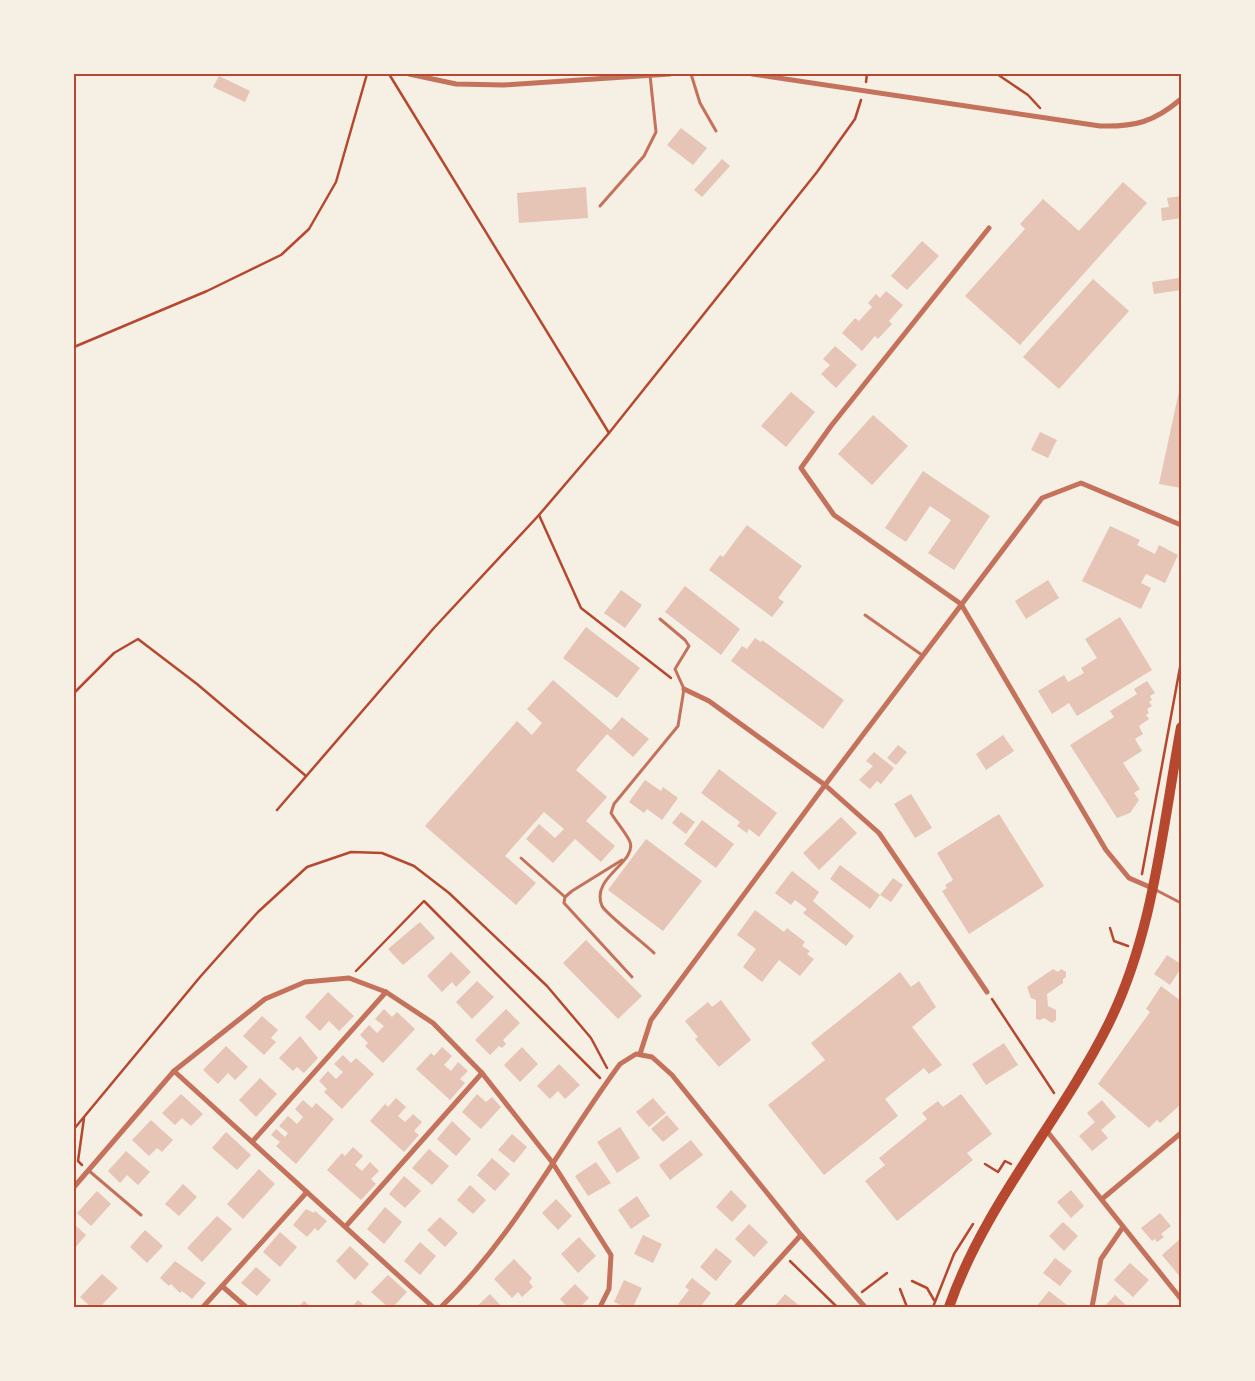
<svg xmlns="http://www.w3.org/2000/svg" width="1255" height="1381" viewBox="0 0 1255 1381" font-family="Lato,sans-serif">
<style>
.building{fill:#e6c5b7}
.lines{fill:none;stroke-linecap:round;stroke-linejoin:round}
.path{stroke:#b5482f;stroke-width:2.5}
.service{stroke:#c5725c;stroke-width:3}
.minor{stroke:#c5725c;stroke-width:5}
.secondary{stroke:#b5482f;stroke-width:10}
.neatline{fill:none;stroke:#b5482f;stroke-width:2}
</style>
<rect width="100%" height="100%" fill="#f6efe4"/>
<g class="building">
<polygon points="219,76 250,91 245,102 213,87"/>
<polygon points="681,128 707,148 693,165 667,145"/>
<polygon points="722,159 730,166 702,197 694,190"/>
<polygon points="1123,182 1147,203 1020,345 965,296 1025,229 1020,224 1043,199 1079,231"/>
<polygon points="586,187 588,218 519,223 517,193"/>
<polygon points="1181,196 1181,218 1162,221 1161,208 1169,207 1167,198"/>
<polygon points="922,241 939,256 907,290 891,276"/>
<polygon points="1179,278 1181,290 1154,294 1152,282"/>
<polygon points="1093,279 1129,311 1059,389 1023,357"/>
<polygon points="886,291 903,305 889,321 892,324 878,339 875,336 862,351 842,333 855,318 859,321 872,307 868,303 876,294 880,298"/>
<polygon points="835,346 857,365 836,388 821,374 830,365 823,359"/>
<polygon points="1181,382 1181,488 1159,484"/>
<polygon points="791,392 815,412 786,447 761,426"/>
<polygon points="873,415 908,446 872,485 838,454"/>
<polygon points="1040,432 1057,440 1048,458 1031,450"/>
<polygon points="923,471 990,516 954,570 928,553 951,520 930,506 906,542 885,528"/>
<polygon points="747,525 802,566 778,598 784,602 772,617 709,570 720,555 723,557"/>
<polygon points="1110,526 1140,540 1137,545 1155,554 1159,545 1178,555 1165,583 1146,574 1141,583 1151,588 1141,609 1082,581"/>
<polygon points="1048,580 1059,598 1026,619 1015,601"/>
<polygon points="685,586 740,629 721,655 665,612"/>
<polygon points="621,590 642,605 625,628 604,613"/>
<polygon points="1120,617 1152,670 1077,716 1069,703 1052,714 1038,691 1064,675 1068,682 1084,673 1081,668 1097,658 1085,639"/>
<polygon points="586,627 640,668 617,698 563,658"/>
<polygon points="755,638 761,642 762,640 844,700 823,729 731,661 742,646 747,649"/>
<polygon points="553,680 611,730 622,717 649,739 633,757 607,734 576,770 607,797 586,821 615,846 601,862 575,839 553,863 526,839 539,824 555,838 564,829 544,812 505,856 536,883 516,905 425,826 517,721 532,735 542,723 527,709"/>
<polygon points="1147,681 1155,693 1150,696 1152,700 1149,702 1152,706 1147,709 1149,713 1146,715 1149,719 1139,726 1143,734 1135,739 1142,751 1123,763 1140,789 1134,793 1139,800 1130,813 1117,818 1070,745 1114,717 1110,711 1137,694 1134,689"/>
<polygon points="1003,735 1014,751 986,770 976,754"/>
<polygon points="898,745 907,752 896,765 887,758"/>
<polygon points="874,752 894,768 881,784 877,781 870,789 859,780 873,766 866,761"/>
<polygon points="719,769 777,813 759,837 749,829 747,833 737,826 740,822 701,793"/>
<polygon points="645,780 661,791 663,787 678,798 662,820 647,809 644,813 629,802"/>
<polygon points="911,794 932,828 915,838 894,804"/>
<polygon points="681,812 695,822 686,834 672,823"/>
<polygon points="999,814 1044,886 969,934 942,891 947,888 945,885 953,880 937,853"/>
<polygon points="841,817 857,833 819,870 803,853"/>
<polygon points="702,820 734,844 716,868 684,844"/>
<polygon points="646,839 702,881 663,931 608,890"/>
<polygon points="840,865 880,895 870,909 830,879"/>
<polygon points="792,871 819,892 813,901 854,936 846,946 803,913 807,909 795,900 791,905 775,893"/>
<polygon points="893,878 903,885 891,902 880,895"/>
<polygon points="755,910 784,932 787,928 805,942 802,946 810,951 807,954 814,959 800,976 779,960 762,982 743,967 756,949 737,935"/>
<polygon points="420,922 435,938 403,965 388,949"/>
<polygon points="586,940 642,996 618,1019 563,963"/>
<polygon points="451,952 471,972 456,987 452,982 442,992 427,976"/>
<polygon points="1167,955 1181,964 1181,968 1170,985 1154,974"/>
<polygon points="1053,969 1058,972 1061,969 1066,972 1066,977 1063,979 1063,983 1047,994 1048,1006 1056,1010 1056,1020 1052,1023 1044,1018 1040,1020 1036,1019 1036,1000 1031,998 1027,987"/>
<polygon points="900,972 911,987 919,981 936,1007 912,1027 942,1065 929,1074 924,1068 885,1099 898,1116 824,1175 768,1105 825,1060 811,1043"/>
<polygon points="477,981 494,997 472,1019 456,1002"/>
<polygon points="1161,986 1181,1001 1181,1104 1160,1123 1157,1120 1149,1128 1098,1084 1150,1012 1146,1009"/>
<polygon points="328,992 354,1016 339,1031 329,1021 320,1031 305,1017"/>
<polygon points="721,1000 751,1040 719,1067 695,1039 698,1037 685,1021 708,1002 712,1007"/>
<polygon points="384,1009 392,1017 397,1012 415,1029 383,1063 365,1046 368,1043 360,1035 369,1025 377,1033 384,1026 375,1019"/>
<polygon points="506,1009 520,1023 503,1040 506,1044 502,1048 499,1046 490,1055 475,1040"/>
<polygon points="262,1016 278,1030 271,1038 276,1042 264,1055 243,1036"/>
<polygon points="300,1036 318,1058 304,1073 297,1067 293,1071 279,1058"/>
<polygon points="1004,1043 1018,1065 986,1085 972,1064"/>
<polygon points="226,1046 248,1067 235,1080 228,1073 218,1084 203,1070"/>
<polygon points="442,1047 452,1056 444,1065 451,1071 458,1062 468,1071 460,1079 465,1083 450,1100 416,1069 431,1053 434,1056"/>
<polygon points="522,1047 538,1064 520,1082 504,1065"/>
<polygon points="343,1055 351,1063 356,1058 374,1074 342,1109 324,1092 327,1089 319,1081 328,1071 336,1079 343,1072 334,1064"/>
<polygon points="559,1064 580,1085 565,1099 558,1091 550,1099 537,1086"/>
<polygon points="260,1078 277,1094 256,1117 239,1100"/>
<polygon points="181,1094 203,1114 191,1126 182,1118 175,1125 162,1113"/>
<polygon points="477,1094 486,1102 492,1097 501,1107 481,1129 462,1112"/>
<polygon points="961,1094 992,1134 967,1153 973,1160 897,1221 865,1181 885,1165 879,1158 927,1119 922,1113 938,1101 943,1107"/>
<polygon points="396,1098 406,1107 398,1116 405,1122 413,1114 422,1122 414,1131 419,1135 404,1152 370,1121 385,1104 388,1107"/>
<polygon points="653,1098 666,1113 649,1127 636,1112"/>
<polygon points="303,1100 312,1108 316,1103 334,1119 296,1164 276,1146 280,1142 271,1135 276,1129 285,1137 288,1133 279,1126 288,1116 297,1124 303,1117 295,1109"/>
<polygon points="1102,1100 1116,1117 1101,1130 1108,1138 1092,1151 1079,1136 1095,1122 1087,1113"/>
<polygon points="667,1115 679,1129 663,1142 651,1129"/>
<polygon points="151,1120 173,1140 162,1152 157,1148 149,1156 132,1140"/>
<polygon points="452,1121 471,1139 456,1156 437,1139"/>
<polygon points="620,1127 640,1158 617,1173 597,1142"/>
<polygon points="226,1132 251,1155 237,1170 212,1148"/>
<polygon points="512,1134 527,1147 514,1163 498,1150"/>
<polygon points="691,1140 703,1155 670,1180 659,1165"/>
<polygon points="353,1147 363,1156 355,1165 362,1171 370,1162 379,1171 371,1179 376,1184 361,1200 327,1170 342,1153 345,1156"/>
<polygon points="429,1149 449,1166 432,1185 412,1168"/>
<polygon points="126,1151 150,1172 138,1185 127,1175 120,1183 108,1171"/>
<polygon points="492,1158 510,1174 495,1191 477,1175"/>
<polygon points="596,1162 611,1183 588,1196 575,1176"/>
<polygon points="259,1169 275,1184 243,1219 227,1204"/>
<polygon points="404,1176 421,1191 405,1208 389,1194"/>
<polygon points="183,1184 197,1197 179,1216 165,1204"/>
<polygon points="470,1185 486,1200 473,1214 457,1200"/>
<polygon points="731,1190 747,1206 732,1222 716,1207"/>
<polygon points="1071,1190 1084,1206 1071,1218 1057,1202"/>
<polygon points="97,1191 111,1204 91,1226 77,1213"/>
<polygon points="637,1196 650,1216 631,1229 618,1210"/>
<polygon points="556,1199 572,1216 558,1230 542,1213"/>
<polygon points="385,1207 402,1222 384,1244 367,1229"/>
<polygon points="306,1209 314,1213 315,1211 327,1221 318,1231 315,1228 307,1237 293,1225"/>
<polygon points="1160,1213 1171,1226 1161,1234 1164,1237 1157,1242 1155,1239 1152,1241 1141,1228"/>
<polygon points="217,1216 232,1229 202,1262 187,1248"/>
<polygon points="440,1217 458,1233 445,1247 427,1230"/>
<polygon points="1063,1222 1078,1236 1064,1251 1049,1236"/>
<polygon points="74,1224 86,1235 74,1249"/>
<polygon points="749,1224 768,1242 754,1257 735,1239"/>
<polygon points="145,1230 163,1246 147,1263 130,1247"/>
<polygon points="280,1232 297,1247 280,1267 263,1252"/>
<polygon points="643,1235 662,1244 653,1263 634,1254"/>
<polygon points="579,1237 596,1256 578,1273 561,1254"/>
<polygon points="1180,1239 1181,1241 1181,1278 1162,1255"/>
<polygon points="420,1242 436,1256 420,1275 404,1261"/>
<polygon points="350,1246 369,1264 355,1280 336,1261"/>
<polygon points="716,1248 732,1261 716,1281 700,1267"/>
<polygon points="1055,1258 1072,1271 1060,1286 1043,1273"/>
<polygon points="514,1259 532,1278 529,1282 533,1287 522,1297 518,1292 512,1298 494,1279"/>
<polygon points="175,1261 206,1283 192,1299 182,1291 180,1293 171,1284 169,1286 160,1278"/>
<polygon points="1130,1263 1149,1280 1133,1297 1114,1280"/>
<polygon points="256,1267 271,1280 257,1296 241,1283"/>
<polygon points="102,1274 118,1288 100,1307 91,1307 80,1297"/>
<polygon points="388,1275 407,1292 393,1307 388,1307 371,1292"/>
<polygon points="692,1278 711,1293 700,1307 681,1307 678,1304 689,1290 685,1287"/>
<polygon points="624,1280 642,1288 633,1307 625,1307 614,1302"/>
<polygon points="575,1284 589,1298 580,1307 567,1307 560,1299"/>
<polygon points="1049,1291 1067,1305 1065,1307 1036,1307"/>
<polygon points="490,1294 502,1307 476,1307"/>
<polygon points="785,1294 801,1307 774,1307"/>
<polygon points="1115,1295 1128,1307 1104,1307"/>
<polygon points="358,1300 366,1307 352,1307"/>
<polygon points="304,1301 311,1307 298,1307"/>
</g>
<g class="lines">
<g class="path">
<polyline points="389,74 609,433"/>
<polyline points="997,74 1028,95 1040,108"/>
<polyline points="866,82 867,74"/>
<polyline points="74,347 207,291 281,255 309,229 336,182 367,74"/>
<polyline points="539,515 581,608 671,678"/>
<polyline points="74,693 114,653 138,639 197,684 306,776"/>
<polyline points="277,810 433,629 539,515 609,433 817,172 855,119 861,100"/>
<polyline points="1142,874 1181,662"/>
<polyline points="1110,928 1114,941 1128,946"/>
<polyline points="356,971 424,901 600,1078"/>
<polyline points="992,999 1054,1093"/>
<polyline points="74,1129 200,977 258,912 307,867 351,852 382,853 414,866 449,893 547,986 591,1038 607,1068"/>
<polyline points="985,1164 998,1172 1005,1161 1011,1164"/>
<polyline points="82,1165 78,1161 84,1118"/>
<polyline points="790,1261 837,1307"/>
<polyline points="912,1281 927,1288 934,1300"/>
<polyline points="900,1289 907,1307"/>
<polyline points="862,1292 887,1273"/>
<polyline points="933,1307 954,1254 973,1224"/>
</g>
<g class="service">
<polyline points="691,74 700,103 716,131"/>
<polyline points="600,206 644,156 656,132 650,75"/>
<polyline points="865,615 922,655"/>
<polyline points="521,858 565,897"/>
<polyline points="622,860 572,891 565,897 564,903 632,977"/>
<polyline points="1154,889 1181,903"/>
<path d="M654,953C645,944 606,914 602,906C590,877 637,863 630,842C628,836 615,820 611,813L614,804L678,726L684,689L675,669L689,646L685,640L660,619"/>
<polyline points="88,1170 141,1215"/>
</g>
<g class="minor">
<polyline points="409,74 456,84 504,85 670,74"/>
<path d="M752,74L1100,126C1135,127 1154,122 1181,99"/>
<polyline points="989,228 831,426 801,468 834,515 961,604 1106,850 1129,878 1152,888"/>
<polyline points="684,689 709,701 825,785 879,833 987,992"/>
<polyline points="640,1054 651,1020 825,785 1042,498 1081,483 1181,525"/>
<polyline points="174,1071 433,1307"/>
<polyline points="1046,1130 1181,1299"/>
<polyline points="252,1142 386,992"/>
<polyline points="74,1187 174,1071 265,999 305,982 349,978 386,992 433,1023 482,1073 552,1162 611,1255 609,1289 600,1307"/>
<polyline points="1102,1199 1181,1133"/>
<polyline points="346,1226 482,1073"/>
<polyline points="222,1286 246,1307"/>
<polyline points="203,1307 307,1192"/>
<path d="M441,1307C514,1237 560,1145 620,1064L636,1054L652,1057L672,1075L801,1235L865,1307"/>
<polyline points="736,1307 801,1235"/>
<polyline points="1092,1307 1101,1259 1123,1227"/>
</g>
<path class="secondary" d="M949,1307C984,1206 1059,1122 1107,1027C1154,934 1162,829 1181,727"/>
</g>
<rect width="1255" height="1381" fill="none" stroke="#f6efe4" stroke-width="150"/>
<rect x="75" y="75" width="1105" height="1231" class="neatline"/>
</svg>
